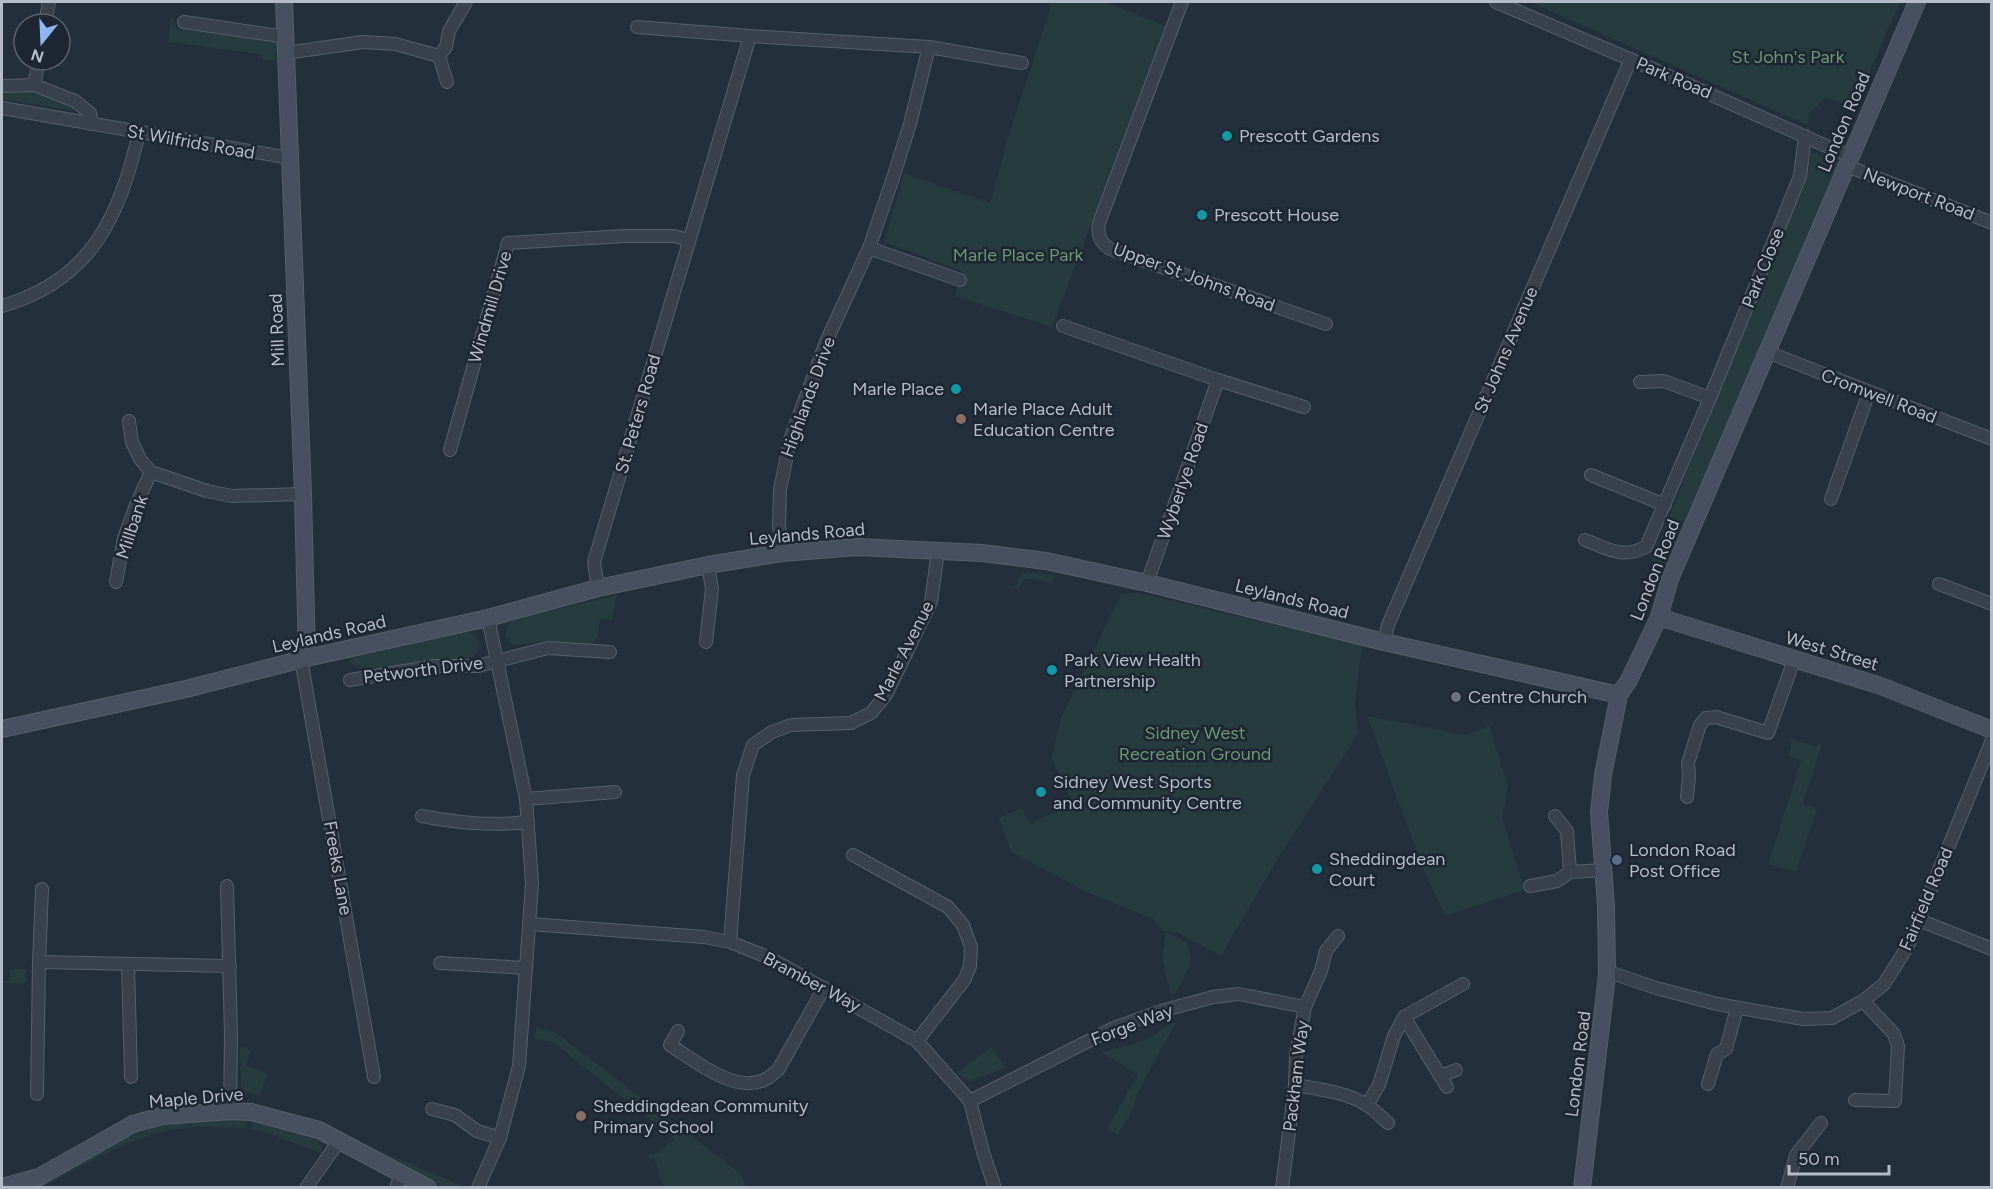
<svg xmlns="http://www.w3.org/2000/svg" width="1993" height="1189" viewBox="0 0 1993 1189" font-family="Figtree,sans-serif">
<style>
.green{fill:#263b3d}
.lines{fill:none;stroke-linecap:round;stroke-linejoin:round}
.street-casing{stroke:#565f6a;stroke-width:14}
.secondary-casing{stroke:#565f6a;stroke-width:18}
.street{stroke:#38414c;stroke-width:12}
.secondary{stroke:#46505f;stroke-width:16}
.culture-dot{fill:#0f9aa8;stroke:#1d2631;stroke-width:2}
.education-dot{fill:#8d6e63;stroke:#1d2631;stroke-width:2}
.worship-dot{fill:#6b7280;stroke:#1d2631;stroke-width:2}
.service-dot{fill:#5c6f8a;stroke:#1d2631;stroke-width:2}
.labels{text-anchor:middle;stroke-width:5;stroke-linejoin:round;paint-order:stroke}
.park-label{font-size:18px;fill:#6b9874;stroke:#1d2631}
.street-label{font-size:18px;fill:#b4bcc8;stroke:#1d2631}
.poi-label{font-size:18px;fill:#b4bcc8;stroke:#1d2631;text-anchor:start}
</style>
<rect width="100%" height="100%" fill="#242f3c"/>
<g class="green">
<polygon points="1052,2 1104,2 1166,26 1052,327 955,296 962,271 884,242 904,174 990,203 1009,135"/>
<polygon points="1530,2 1900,2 1854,108 1826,97 1811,112 1807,125"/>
<polygon points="171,15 178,29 276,42 276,60 263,60 260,54 168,42"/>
<path d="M20,90C42,92 62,100 81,112L2,99V91Z"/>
<polygon points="1811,152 1841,163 1786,285 1659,587 1652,559 1809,170"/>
<polygon points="1022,572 1055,575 1052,583 1025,578 1018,589 1014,588"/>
<polygon points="1139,593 1362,645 1355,705 1359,732 1275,863 1221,956 1178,933 1162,930 1153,919 1087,892 1011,852 999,818 1022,808 1030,824 1073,804 1052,758 1060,720 1121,594"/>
<polygon points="617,595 612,620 600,619 598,638 590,645 546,641 519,645 510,643 505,635 508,625 513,620"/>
<polygon points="469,632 478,639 480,648 474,656 465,659 438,659 387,668 359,668 349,661 349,659 457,633"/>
<polygon points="1367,716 1466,735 1489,726 1508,786 1502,819 1525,890 1445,916 1425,873"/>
<polygon points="1790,738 1816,747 1818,744 1822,745 1803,804 1817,809 1796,872 1768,864 1801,761 1788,756 1791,748"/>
<polygon points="1166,932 1188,943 1191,964 1175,994 1171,995 1162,958"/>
<polygon points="10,969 26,969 26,982 24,984 2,983 2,981 10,981"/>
<path d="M1176,1022L1136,1096L1135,1106L1118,1135L1107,1129L1138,1074L1101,1052C1113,1050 1147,1041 1156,1034C1163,1028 1167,1025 1176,1022Z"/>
<polygon points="536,1027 555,1032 741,1174 746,1187 664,1187 654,1159 650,1160 648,1156 659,1152 675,1139 554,1043 534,1038"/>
<polygon points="240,1046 251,1050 246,1065 268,1074 260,1095 246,1092 241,1087"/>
<polygon points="991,1047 1006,1068 969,1081 957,1073"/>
<path d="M193,1119H247L246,1128C229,1128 211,1126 194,1127C139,1130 90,1162 43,1187H34V1184L127,1138L158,1126Z"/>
<polygon points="253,1120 313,1136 323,1149 321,1153 262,1131 251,1129"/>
<polygon points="367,1145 465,1187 439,1187"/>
</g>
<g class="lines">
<defs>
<g id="street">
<path d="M1182,2L1099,223C1097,235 1100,242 1110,249L1326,324"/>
<polyline points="1496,2 1662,73 1851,157"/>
<polyline points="184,22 286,37"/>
<polyline points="45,24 49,2"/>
<polyline points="750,36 929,47 1022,63"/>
<polyline points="286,53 363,42 395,44 439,56 446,47 449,31 466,2"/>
<polyline points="439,56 447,82"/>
<polyline points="34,85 39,60"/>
<polyline points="2,86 34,85 75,101 90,113 92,124"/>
<polyline points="2,108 290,158"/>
<polyline points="1847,166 1992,223"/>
<polyline points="869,248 960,280"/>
<path d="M2,306C92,280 119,217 139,133"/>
<polyline points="1063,326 1218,380 1304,407"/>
<polyline points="1767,352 1992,439"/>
<polyline points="1640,382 1664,381 1710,398"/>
<polyline points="129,421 132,442 140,459 151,472 207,491 232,496 303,494"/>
<polyline points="450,450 508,243 625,236 674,236 689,240"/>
<polyline points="1591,475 1665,505"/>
<polyline points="1831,499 1869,392"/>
<path d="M1585,540C1609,549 1621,559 1646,547L1710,398L1800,176L1805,136"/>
<polyline points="782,553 779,526 780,490 790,440 826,342 869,248 893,178 910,124 929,47"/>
<polyline points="116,582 124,538 136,505 151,472"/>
<polyline points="1147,583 1218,380"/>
<polyline points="1939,584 1992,604"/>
<polyline points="598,588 594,562 602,535 750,36 637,27"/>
<polyline points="706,642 712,589 708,565"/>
<polyline points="1384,642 1388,625 1631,59"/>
<polyline points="301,659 374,1077"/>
<polyline points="350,680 435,666 478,666 548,648 610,652"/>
<polyline points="1687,797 1689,776 1688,763 1700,725 1706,718 1716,717 1768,733 1794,660"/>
<polyline points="526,799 615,792"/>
<path d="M422,816C459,823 490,826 528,822"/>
<polyline points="1555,816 1567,831 1570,872"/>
<polyline points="853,855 948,907 963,925 971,947 970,966 965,979 917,1041"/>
<polyline points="227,886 231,1035 230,1111"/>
<polyline points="1530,886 1557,881 1570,872 1604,870"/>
<polyline points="1919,920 1992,949"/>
<polyline points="530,924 704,937 730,942 770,958 917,1041 970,1101 983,1152 995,1188"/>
<polyline points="730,942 743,775 753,745 772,732 791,725 851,723 871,713 886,695 931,602 938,551"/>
<polyline points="39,962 42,889"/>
<polyline points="440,963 526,968"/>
<polyline points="128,964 131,1077"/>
<polyline points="1607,975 1615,974 1656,988 1717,1004 1803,1019 1832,1018 1863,1001 1884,984 1908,946 1992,740"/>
<polyline points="1404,1017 1447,1087"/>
<path d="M678,1031L670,1045C695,1061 736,1095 766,1079C770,1077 774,1073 778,1070L824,988"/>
<polyline points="1440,1076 1456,1070"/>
<polyline points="1708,1084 1717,1054 1726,1049 1737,1008"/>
<path d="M1295,1085C1317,1089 1346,1092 1365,1104C1374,1109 1381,1117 1388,1123"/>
<polyline points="37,1094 39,962 230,966"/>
<polyline points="1855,1100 1895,1101 1898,1046 1894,1034 1863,1001"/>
<polyline points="970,1101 1114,1028 1161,1011 1213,997 1239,994 1305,1007"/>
<polyline points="1367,1105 1379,1085 1394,1036 1404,1017 1463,984"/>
<polyline points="432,1109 455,1115 477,1131 500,1138"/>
<polyline points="306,1188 339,1141"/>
<polyline points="396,1188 401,1174"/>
<polyline points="478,1188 500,1138 519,1066 532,883 526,799 488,618"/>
<polyline points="1282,1188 1295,1085 1296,1054 1305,1007 1321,971 1326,951 1338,936"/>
<polyline points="1787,1188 1796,1155 1821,1123"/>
</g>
<g id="secondary">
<polyline points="284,2 303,494 307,658"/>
<polyline points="1659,617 1881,686 1992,730"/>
<polyline points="2,729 186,689 307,658 488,618 598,588 708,565 782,553 857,547 982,553 1046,561 1147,583 1384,642 1619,695"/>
<polyline points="2,1187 39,1177 133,1124 162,1116 230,1111 251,1112 319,1130 428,1188"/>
<polyline points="1582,1188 1607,975 1606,906 1599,812 1603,775 1619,695 1629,680 1659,617 1670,579 1917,2"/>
</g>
</defs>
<use href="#street" class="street-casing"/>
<use href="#secondary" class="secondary-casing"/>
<use href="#street" class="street"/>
<use href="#secondary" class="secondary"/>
</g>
<g class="culture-dot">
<circle cx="1227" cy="136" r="6"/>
<circle cx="1202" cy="215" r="6"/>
<circle cx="956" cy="389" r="6"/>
<circle cx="1052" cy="670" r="6"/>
<circle cx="1041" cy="792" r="6"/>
<circle cx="1317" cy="869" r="6"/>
</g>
<g class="education-dot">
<circle cx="961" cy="419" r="6"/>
<circle cx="581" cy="1116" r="6"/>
</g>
<circle class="worship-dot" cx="1456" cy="697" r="6"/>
<circle class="service-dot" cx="1617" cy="860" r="6"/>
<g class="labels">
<g class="park-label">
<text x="1788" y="63">St John's Park</text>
<text x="1018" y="261">Marle Place Park</text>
<text x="1195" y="739">Sidney West<tspan x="1195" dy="21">Recreation Ground</tspan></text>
</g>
<g class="street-label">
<text transform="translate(1674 78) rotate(23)" y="6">Park Road</text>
<text transform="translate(1844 122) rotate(-67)" y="6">London Road</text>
<text transform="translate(191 142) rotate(10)" y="6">St Wilfrids Road</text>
<text transform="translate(1919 194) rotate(21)" y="6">Newport Road</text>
<text transform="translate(1763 268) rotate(-68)" y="6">Park Close</text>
<text transform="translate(1194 277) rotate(20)" y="6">Upper St Johns Road</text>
<text transform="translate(490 307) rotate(-74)" y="6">Windmill Drive</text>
<text transform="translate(277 330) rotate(-92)" y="6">Mill Road</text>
<text transform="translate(1506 350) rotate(-67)" y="6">St Johns Avenue</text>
<text transform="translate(1879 396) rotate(21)" y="6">Cromwell Road</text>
<text transform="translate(808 397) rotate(-70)" y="6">Highlands Drive</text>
<text transform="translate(638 414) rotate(-74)" y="6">St. Peters Road</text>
<text transform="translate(1183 481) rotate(-71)" y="6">Wyberlye Road</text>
<text transform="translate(132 527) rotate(-72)" y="6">Millbank</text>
<text transform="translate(807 534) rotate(-5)" y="6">Leylands Road</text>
<text transform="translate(1655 570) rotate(-69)" y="6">London Road</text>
<text transform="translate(1292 599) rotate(14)" y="6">Leylands Road</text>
<text transform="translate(329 634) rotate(-13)" y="6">Leylands Road</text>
<text transform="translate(904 651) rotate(-63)" y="6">Marle Avenue</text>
<text transform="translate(1832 651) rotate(17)" y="6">West Street</text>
<text transform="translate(423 670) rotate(-7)" y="6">Petworth Drive</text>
<text transform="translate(338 868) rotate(80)" y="6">Freeks Lane</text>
<text transform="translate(1926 899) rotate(-67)" y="6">Fairfield Road</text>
<text transform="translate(812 982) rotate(28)" y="6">Bramber Way</text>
<text transform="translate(1132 1025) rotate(-21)" y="6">Forge Way</text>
<text transform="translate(1578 1064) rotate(-83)" y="6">London Road</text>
<text transform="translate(1296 1076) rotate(-83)" y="6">Packham Way</text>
<text transform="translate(196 1098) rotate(-5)" y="6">Maple Drive</text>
</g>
<g class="poi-label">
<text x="1239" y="142">Prescott Gardens</text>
<text x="1214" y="221">Prescott House</text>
<text x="944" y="395" text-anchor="end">Marle Place</text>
<text x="973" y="415">Marle Place Adult<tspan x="973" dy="21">Education Centre</tspan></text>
<text x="1064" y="666">Park View Health<tspan x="1064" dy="21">Partnership</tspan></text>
<text x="1468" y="703">Centre Church</text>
<text x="1053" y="788">Sidney West Sports<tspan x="1053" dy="21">and Community Centre</tspan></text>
<text x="1629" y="856">London Road<tspan x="1629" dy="21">Post Office</tspan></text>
<text x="1329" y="865">Sheddingdean<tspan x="1329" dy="21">Court</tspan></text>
<text x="593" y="1112">Sheddingdean Community<tspan x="593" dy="21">Primary School</tspan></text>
</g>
</g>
<rect width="1993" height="1189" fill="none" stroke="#b4bcc8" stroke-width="6"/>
<g transform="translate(42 42) rotate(198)"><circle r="28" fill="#1d2631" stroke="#59626d" stroke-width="1.5"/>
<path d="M0-4.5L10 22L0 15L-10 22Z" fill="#8cb8f5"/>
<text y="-9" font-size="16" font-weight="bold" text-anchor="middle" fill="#b4bcc8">N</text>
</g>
<path d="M1789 1165v9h100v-9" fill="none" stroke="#b4bcc8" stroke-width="3"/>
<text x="1798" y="1165" font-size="18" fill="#b4bcc8" stroke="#1d2631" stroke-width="4.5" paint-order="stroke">50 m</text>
</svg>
